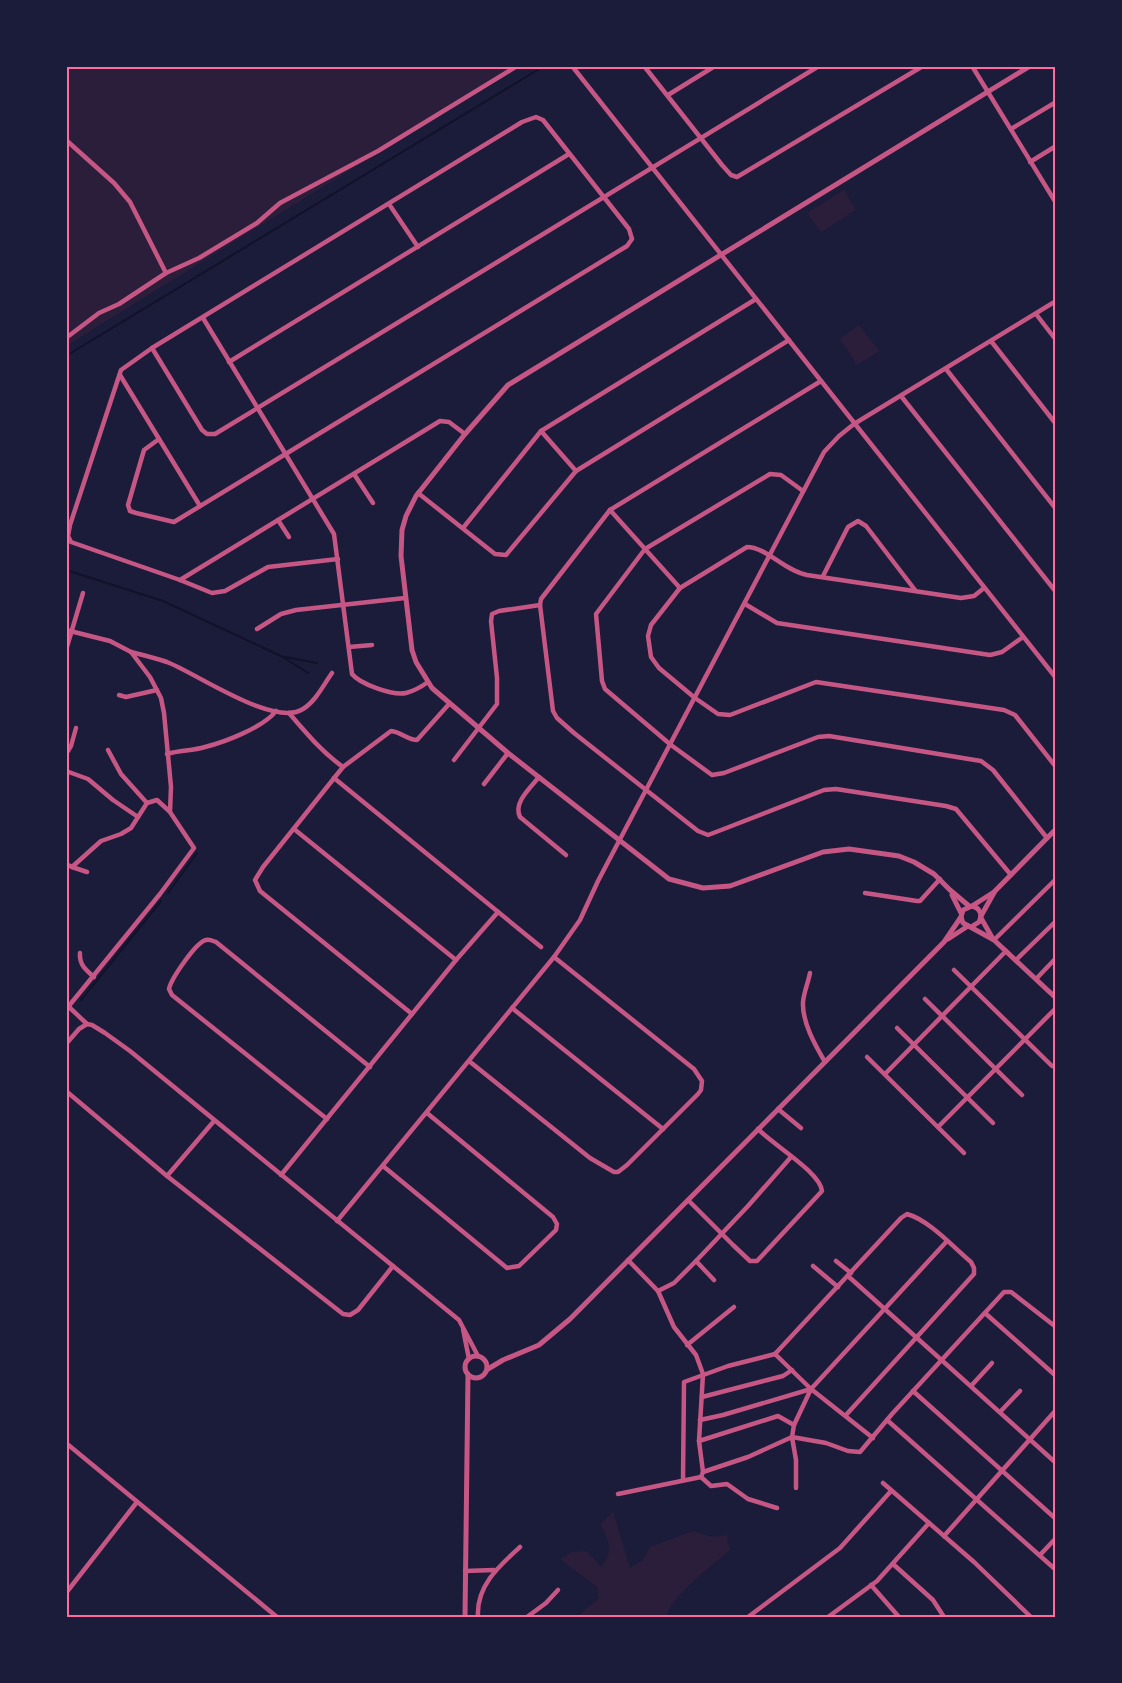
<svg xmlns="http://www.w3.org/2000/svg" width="1122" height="1683" viewBox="0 0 1122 1683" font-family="'Exo 2',sans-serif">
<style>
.green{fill:#2a1e3b}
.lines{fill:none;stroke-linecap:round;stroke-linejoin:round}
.stream{stroke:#12122b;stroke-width:2}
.minor{stroke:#c65784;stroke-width:4.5}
.tertiary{stroke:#c65784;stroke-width:5}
.neatline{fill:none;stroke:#ff6b9d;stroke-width:2}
</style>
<rect width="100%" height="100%" fill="#1b1b3a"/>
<g class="green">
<polygon points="66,66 518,66 66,346"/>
<polygon points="844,190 856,210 821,232 807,213"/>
<polygon points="859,325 879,351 857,365 840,339"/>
<path d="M613,1511L630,1568L643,1560L650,1547L693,1531L712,1537L727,1535L730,1550C710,1568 674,1592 666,1617H577L599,1598L597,1587L560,1559L572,1552L587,1551L601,1567C615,1551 608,1541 601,1524Z"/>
</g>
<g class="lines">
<g class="stream">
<polyline points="66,356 544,66"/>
<polyline points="66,570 163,601 283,657 308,673"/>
<polyline points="285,657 317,663"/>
<polyline points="168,893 197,853"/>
<polyline points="81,1000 161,901"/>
<polyline points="66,1018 67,1017"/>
</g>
<g class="minor">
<polyline points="572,66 1056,678"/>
<polyline points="644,66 722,165 731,175 737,177 923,66"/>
<polyline points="972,66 1056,203"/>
<polyline points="668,95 715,66"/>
<polyline points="1011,129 1056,102"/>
<polyline points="66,140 114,183 130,202 166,273"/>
<polyline points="1030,162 1056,146"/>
<polyline points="389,204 418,247"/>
<polyline points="1036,314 1056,340"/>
<path d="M203,318L334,534L352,674C360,684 393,696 406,693C414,691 421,687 428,682"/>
<polyline points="66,338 99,313 119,304 166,273 199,258 257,223 280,203 378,151 517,66"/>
<polyline points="991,341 1056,424"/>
<polyline points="152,348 202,430 207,434 215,434 819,66"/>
<polyline points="229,362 569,154"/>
<polyline points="946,369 1056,509"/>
<polyline points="120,375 200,506"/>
<polyline points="821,381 610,510 541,599 540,605 553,711 557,718 574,733 698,831 708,835 716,832 824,790 836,789 946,806 956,809 1011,875"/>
<polyline points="901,396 1056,592"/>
<polyline points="541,431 576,471"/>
<polyline points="159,439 144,450 128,505 130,511 136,513 174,522 627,246 632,239 629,229 543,120 536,117 522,122 152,348 121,370 70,525 68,536 71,542 180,580 212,593 225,591 268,567 338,559"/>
<polyline points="354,474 373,503"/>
<polyline points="803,491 781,475 770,474 645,549 596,614 602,681 605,689 671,745 712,775 724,773 818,737 829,736 981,761 993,770 1047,838"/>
<polyline points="418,493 495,554 506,555 576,471 789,340"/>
<polyline points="610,510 680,588"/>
<polyline points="278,520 289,537"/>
<polyline points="463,528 541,431 756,299"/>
<polyline points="823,576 848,527 858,521 866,526 915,590"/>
<polyline points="180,580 440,421 449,422 465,434"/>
<path d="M984,588L974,596L961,598L807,575C785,571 766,547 747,547L680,588L651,625L648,636L651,657L659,668L695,698L718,714L730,715L816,682L1004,710L1015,715L1019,720L1056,767"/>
<polyline points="745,604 777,623 990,655 1002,652 1023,637"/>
<polyline points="257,629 281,614 296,610 405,598"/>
<polyline points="66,630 110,641 131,652 150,677 161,698 164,713 171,787 170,812 194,848 160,894 68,1007"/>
<polyline points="349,647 372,645"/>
<polyline points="66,650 83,593"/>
<path d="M131,652C143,655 155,658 167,662C196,673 274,728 303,709C316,701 324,684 332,673"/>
<polyline points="119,695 126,697 157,690"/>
<path d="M289,713C306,733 322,752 343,767L263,867L255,880L260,891L412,1014"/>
<polyline points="108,750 121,774 147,803"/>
<polyline points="66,754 71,746 76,728"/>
<path d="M167,754C180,750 192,751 205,747C225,742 264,727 276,711"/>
<polyline points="454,760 497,704 497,678 491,621 492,614 499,611 540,605"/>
<path d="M343,767L391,731C401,732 408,740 417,740L449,704"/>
<polyline points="66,771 88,779 113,800 138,817"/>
<path d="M539,777C530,788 513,803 520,817L566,855"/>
<polyline points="334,778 541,947"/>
<polyline points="484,784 508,753"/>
<polyline points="294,829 456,960"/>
<polyline points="66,864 72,867 101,841 121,834 131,828 147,803 157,800 169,811"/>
<polyline points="72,867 87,872"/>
<polyline points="865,893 917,901 920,901 940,879"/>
<polyline points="994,940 1056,879"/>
<path d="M80,953C79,965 86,970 94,977"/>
<polyline points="1016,960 1056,921"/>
<polyline points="954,970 1052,1066"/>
<path d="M810,973C808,983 804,992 803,1002C802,1022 815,1045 825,1062"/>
<polyline points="1036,979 1056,958"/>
<polyline points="925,999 1022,1095"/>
<polyline points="69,1007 87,1024 92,1025 105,1033 130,1051 459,1320 478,1356"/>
<polyline points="512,1008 663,1129"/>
<polyline points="897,1028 993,1123"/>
<polyline points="66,1044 79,1029 87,1024"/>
<polyline points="867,1057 964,1153"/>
<polyline points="469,1061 590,1158 614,1172 618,1172 627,1165 698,1094 701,1090 702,1081 694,1069 554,957"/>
<polyline points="885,1074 1006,951"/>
<polyline points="66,1091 167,1176 343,1314 350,1315 358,1310 393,1266"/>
<polyline points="778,1109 801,1128"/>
<path d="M327,1119L172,995L169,989C171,979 196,942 206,940C210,939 213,941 216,942L370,1067"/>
<polyline points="938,1127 1056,1008"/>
<polyline points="383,1166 507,1268 519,1266 556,1230 557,1224 553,1217 427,1113"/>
<polyline points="281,1175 456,960 498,912"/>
<polyline points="167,1176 214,1121"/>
<path d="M688,1200L733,1245L750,1261H757L822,1191C820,1172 773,1145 758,1129"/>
<polyline points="337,1221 554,957 580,920 598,881 824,452 839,436 854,424 1056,301"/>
<polyline points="947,1241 811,1389 794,1425 792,1437 826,1443 848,1451 860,1452 892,1414 1004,1292 1011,1292 1056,1327"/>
<polyline points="628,1260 658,1291 674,1327 696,1355 703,1374 699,1441 703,1472"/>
<polyline points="696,1261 748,1206 791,1157"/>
<polyline points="836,1261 851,1273"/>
<polyline points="813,1266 838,1287"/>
<polyline points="848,1276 1056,1463"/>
<polyline points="658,1291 674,1283 696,1261 714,1280"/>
<polyline points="985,1313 1056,1376"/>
<polyline points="463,1329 469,1359"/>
<polyline points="687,1345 734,1307"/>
<path d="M775,1354L901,1218L907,1214C929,1220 953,1247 971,1262L974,1268V1274L846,1415"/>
<polyline points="775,1354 811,1389 873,1438"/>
<polyline points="971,1386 992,1363"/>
<polyline points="913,1391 1056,1519"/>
<polyline points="702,1397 783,1376 792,1370"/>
<polyline points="1000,1412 1020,1391"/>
<polyline points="700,1420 723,1415 811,1389"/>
<polyline points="887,1420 1056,1570"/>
<polyline points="699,1441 778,1416 794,1425"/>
<polyline points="66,1443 277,1617"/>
<polyline points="701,1477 711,1486 727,1484 748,1499 777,1508"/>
<polyline points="683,1480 684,1382 728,1366 775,1354"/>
<polyline points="883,1483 974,1562 1031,1617"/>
<polyline points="618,1494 701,1477 703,1472 748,1457 792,1437 796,1460 796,1488"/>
<polyline points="944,1536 1056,1410"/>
<polyline points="1040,1555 1056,1538"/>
<polyline points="893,1564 933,1600 944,1617"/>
<polyline points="465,1571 494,1570"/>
<polyline points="871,1585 899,1617"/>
<polyline points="66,1593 137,1502"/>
<path d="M478,1617C476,1586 499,1566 520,1547"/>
<polyline points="527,1617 546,1603 558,1590"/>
<polyline points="748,1617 840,1548 891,1491"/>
<polyline points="828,1617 877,1581 929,1523"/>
</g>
<g class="tertiary">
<polyline points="952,895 961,913"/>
<polyline points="969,906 950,890 934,874 914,862 899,856 849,849 823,852 730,886 703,888 669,879 508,753 432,688 416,662 412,650 401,556 402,530 406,516 416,496 465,434 508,385 1030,66"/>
<polyline points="972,906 994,892"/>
<polyline points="981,916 995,891 1056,829"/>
<polyline points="981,918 993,939"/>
<path d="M971,927L979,922C983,915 980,908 972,906L963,910L961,917L963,923L994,940L1056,998"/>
<polyline points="948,939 968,926"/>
<circle cx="476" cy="1367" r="11"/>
<polyline points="488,1369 503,1360 539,1345 570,1319 944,942 961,917"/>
<polyline points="465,1617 468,1374"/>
</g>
</g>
<rect width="1122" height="1683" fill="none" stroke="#1b1b3a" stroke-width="135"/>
<rect x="68" y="68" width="986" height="1548" class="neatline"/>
</svg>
